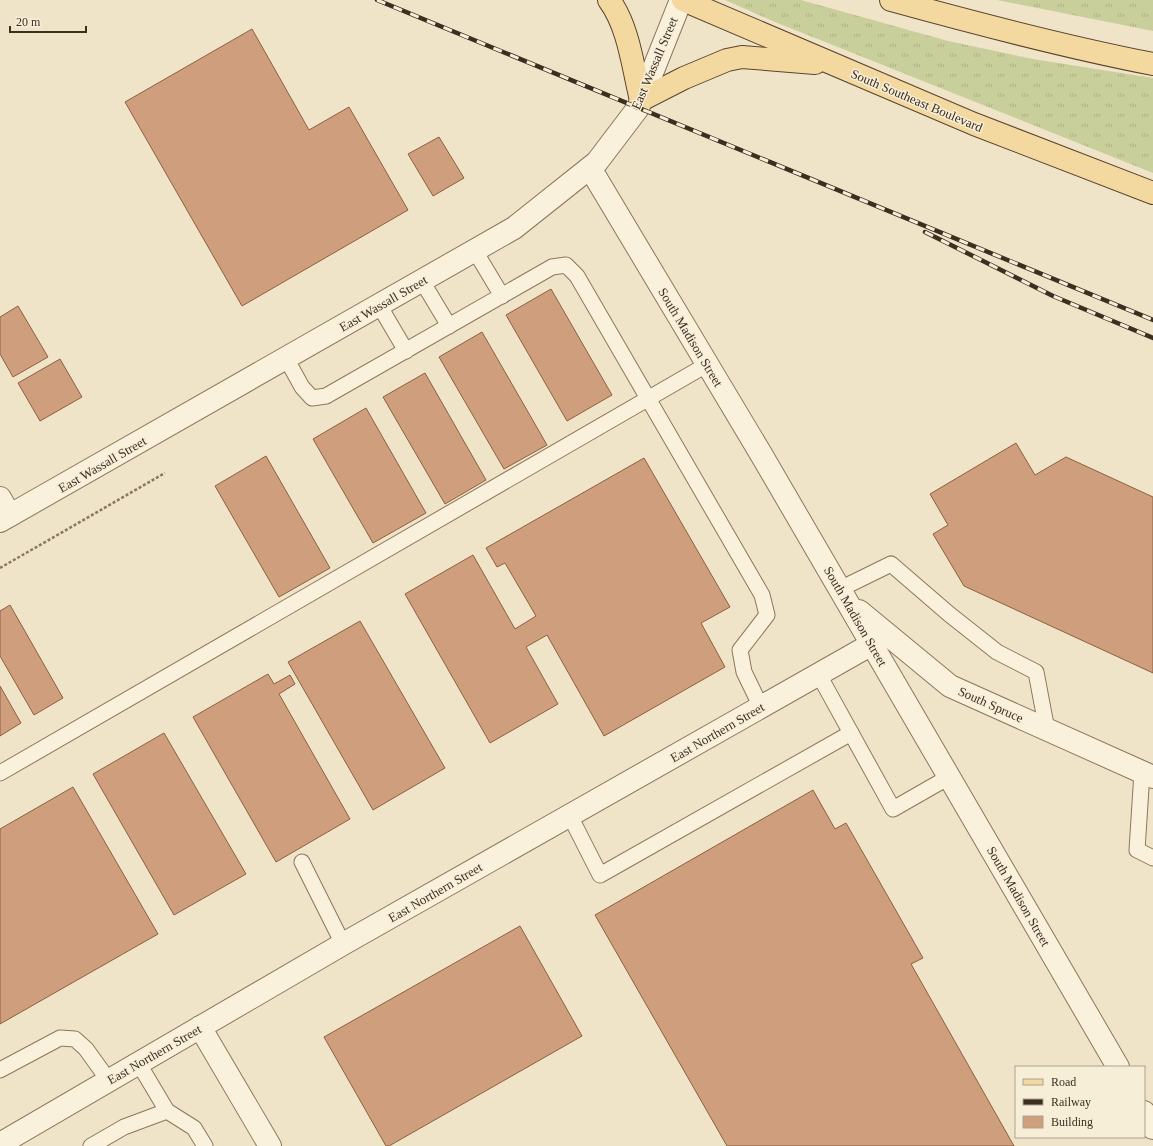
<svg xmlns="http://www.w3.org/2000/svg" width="1153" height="1146" viewBox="0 0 1153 1146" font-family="'Times New Roman',serif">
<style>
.grass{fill:url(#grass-tufts)}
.building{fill:#cf9f7d;stroke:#8d5f41}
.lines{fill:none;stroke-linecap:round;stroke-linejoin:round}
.lane-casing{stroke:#8d765c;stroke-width:17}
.street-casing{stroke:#8d765c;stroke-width:24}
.primary-casing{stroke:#5b4430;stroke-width:24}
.path{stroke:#8d765c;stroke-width:2.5;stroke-dasharray:3 2;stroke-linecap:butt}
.lane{stroke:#faf1dc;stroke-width:15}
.street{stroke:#faf1dc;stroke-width:22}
.primary{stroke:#f3d9a0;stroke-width:22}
.rail-casing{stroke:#3d2e20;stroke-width:4.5}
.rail{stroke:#f7eed8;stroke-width:3;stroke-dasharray:9;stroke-linecap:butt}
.labels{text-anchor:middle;stroke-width:3;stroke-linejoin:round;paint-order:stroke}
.street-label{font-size:13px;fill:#3d2e20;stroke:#f7eed8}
</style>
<defs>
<pattern id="grass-tufts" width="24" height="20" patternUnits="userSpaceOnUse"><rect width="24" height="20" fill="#c9cf9b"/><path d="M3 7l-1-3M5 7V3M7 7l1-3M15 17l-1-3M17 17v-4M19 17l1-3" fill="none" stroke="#aeb285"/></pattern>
</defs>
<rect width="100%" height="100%" fill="#f0e4c8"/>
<g class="grass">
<polygon points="725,0 801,0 948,41 1033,59 1153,78 1153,173 775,22"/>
<polygon points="997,0 1153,0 1153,31"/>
</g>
<g class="building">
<polygon points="252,29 309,130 349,107 408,210 242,306 125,102"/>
<polygon points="439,137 464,178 433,196 408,154"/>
<polygon points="551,289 612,395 567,421 506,315"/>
<polygon points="18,306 48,357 13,377 0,354 0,317"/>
<polygon points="482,332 547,445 504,469 439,357"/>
<polygon points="60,359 82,397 40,421 18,383"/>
<polygon points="425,373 486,480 445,504 383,397"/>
<polygon points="366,408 426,513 373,543 313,439"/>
<polygon points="1016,443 1035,475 1066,457 1153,497 1153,673 964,586 933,534 948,525 930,494"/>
<polygon points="266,456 330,568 279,597 215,486"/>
<polygon points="644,458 730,607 701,623 725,667 604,736 547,635 526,647 558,704 490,743 405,594 473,555 515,629 536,616 505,563 497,567 486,548"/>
<polygon points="10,605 63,698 34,715 0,656 0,611"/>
<polygon points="360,621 445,768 373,810 288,662"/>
<polygon points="268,674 274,684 290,675 295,684 279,694 350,819 276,862 193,717"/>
<polygon points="0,686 21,723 0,736"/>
<polygon points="164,733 246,874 174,915 93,774"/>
<polygon points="73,787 158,934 0,1024 0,829"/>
<polygon points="813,790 835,829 846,823 923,958 911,964 1014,1146 727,1146 595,915"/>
<polygon points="520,926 582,1036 389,1146 386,1146 324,1037"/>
</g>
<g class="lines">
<defs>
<g id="lane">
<polyline points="475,251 502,296"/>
<polyline points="422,281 449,326"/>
<polyline points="379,305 406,351"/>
<polyline points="286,358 302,387 312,398 326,396 552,267 566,265 577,276 762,595 767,615 740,650 744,672 761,707"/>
<polyline points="840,589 891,564 949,614 997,652 1036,672 1047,730"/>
<polyline points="819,675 893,809 949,777"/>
<polyline points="1142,772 1137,850 1153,858"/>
<polyline points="0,773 708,364"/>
<polyline points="570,816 600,875 851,733"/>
<polyline points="302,862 343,944"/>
<polyline points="139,1064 167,1111 194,1128 205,1146"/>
<polyline points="0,1070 60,1038 75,1039 86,1049 109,1081"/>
<polyline points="91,1146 124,1127 167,1111"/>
</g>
<g id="street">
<polyline points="590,168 761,454 1118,1067"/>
<polyline points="0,498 10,515"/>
<polyline points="0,521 514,228 597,162 638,108 681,0"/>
<polyline points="859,611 950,686 1153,777"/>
<polyline points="200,1027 270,1146"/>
<polyline points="1144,1112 1153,1128"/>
<polyline points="0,1144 343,944 872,644"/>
</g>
<g id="primary">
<path d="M609,0C629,27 633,68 641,100L684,78L727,60L742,57L815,63"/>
<polyline points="683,0 974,124 1153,193"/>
<path d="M891,0C978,24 1065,47 1153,64"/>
</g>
</defs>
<use href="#lane" class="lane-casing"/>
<use href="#street" class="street-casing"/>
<use href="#primary" class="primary-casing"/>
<polyline class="path" points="0,568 165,473"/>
<use href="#lane" class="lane"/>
<use href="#street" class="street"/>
<use href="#primary" class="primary"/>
<defs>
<g id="rail">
<polyline points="377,0 1153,320"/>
<polyline points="925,232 1053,296 1153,338"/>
</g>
</defs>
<use href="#rail" class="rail-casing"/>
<use href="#rail" class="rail"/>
</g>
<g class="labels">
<g class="street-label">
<text transform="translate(654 63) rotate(-67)" y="5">East Wassall Street</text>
<text transform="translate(917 100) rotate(23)" y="5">South Southeast Boulevard</text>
<text transform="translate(383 303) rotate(-30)" y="5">East Wassall Street</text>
<text transform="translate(691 337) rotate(59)" y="5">South Madison Street</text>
<text transform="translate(102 464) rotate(-30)" y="5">East Wassall Street</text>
<text transform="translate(856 616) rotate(60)" y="5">South Madison Street</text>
<text transform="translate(991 704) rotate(24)" y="5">South Spruce</text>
<text transform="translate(717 732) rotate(-30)" y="5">East Northern Street</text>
<text transform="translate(435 892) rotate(-30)" y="5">East Northern Street</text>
<text transform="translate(1019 896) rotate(60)" y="5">South Madison Street</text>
<text transform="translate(154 1054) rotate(-30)" y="5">East Northern Street</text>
</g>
</g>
<rect x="1015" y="1066" width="130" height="72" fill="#f7eed8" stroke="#ada18e"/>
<rect x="1023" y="1079" width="20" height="6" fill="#f3d9a0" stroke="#ada18e"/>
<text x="1051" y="1086" font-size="12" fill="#3d2e20">Road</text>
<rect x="1023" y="1099" width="20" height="6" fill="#3d2e20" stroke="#ada18e"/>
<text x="1051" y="1106" font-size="12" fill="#3d2e20">Railway</text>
<rect x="1023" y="1116" width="20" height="12" fill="#cf9f7d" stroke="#ada18e"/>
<text x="1051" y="1126" font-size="12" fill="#3d2e20">Building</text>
<path d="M10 26v6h76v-6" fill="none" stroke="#3d2e20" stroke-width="2"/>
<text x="16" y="26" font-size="12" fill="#3d2e20" stroke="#f7eed8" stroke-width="3" paint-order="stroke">20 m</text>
</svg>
